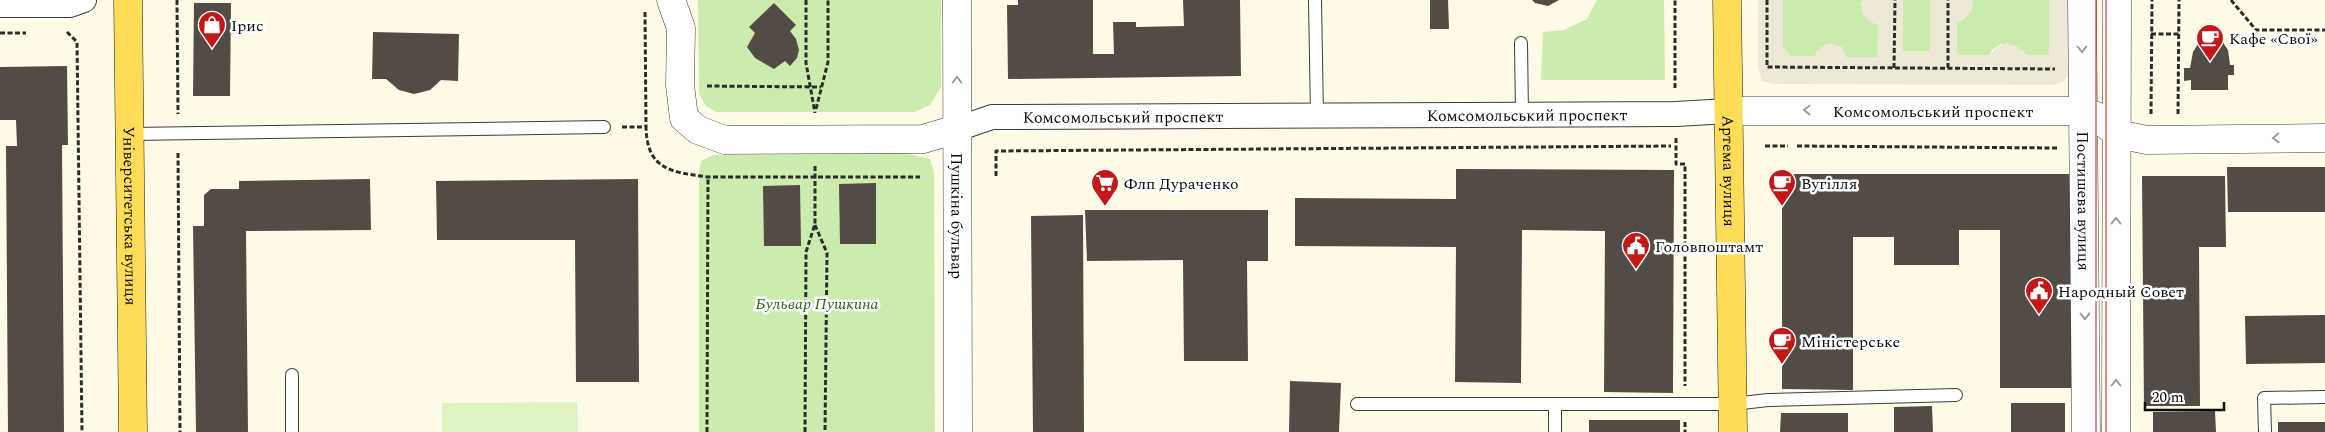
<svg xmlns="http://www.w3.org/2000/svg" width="2325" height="432" viewBox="0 0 2325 432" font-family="Spectral,serif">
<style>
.green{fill:#cbecad}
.pitch{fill:#dff3c0}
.plaza{fill:#eee9d6}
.building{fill:#534b45}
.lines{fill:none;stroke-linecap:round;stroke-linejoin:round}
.service-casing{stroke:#3d3d3d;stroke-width:14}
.minor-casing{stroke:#3d3d3d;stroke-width:26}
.tertiary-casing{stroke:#3d3d3d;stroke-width:29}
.primary-casing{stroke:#1b1b1b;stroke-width:29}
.path{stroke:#2c2c2c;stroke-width:3;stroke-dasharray:5 2.5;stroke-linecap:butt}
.service{stroke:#fff;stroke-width:12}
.minor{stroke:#fff;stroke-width:24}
.tertiary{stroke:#fff;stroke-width:28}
.primary{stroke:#ffdd56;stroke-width:28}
.tram{stroke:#c41718;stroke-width:1}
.oneway{stroke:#9d9d9d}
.labels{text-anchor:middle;stroke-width:5;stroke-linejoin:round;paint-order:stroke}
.poi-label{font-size:16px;fill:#0a0a0a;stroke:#fff;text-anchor:start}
.street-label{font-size:16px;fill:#0a0a0a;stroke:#fff}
.park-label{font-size:16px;font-style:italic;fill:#236516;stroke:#fff}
</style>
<rect width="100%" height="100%" fill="#fffbe6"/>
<g class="green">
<polygon points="698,0 941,0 941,87 930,105 914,112 716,112 706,106 699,94"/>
<polygon points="1597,0 1664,0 1665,80 1541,80 1543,32 1564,30 1587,19"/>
<polygon points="1783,0 1862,0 1861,4 1872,22 1878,25 1878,57 1845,57 1844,51 1817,51 1815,56 1791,56 1783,48"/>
<rect x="1903" y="0" width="27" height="51"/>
<path d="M1972,0H2049V55H2026L2023,51L2001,44L1992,50L1990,55H1957V22C1967,18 1974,11 1972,0Z"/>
<polygon points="905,153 930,159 934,172 935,432 699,432 699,173 701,161 713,155"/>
</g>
<polygon class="pitch" points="577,402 578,432 442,432 442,403"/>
<polygon class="plaza" points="1758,0 1783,0 1783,48 1791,56 1815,56 1821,47 1831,43 1842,47 1846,57 1877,57 1878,25 1867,19 1862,13 1862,0 1903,0 1903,51 1930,51 1930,0 1972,0 1972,10 1969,14 1957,22 1957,55 1990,55 1997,47 2008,43 2018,47 2026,55 2049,55 2049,0 2075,0 2073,69 2064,81 2054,85 1773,84 1762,81 1758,67"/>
<g class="building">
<polygon points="1018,0 1093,0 1093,54 1114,54 1113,22 1136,22 1136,27 1184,26 1183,0 1240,0 1241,76 1008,79 1007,5 1018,5"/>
<polygon points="1430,0 1448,0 1449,29 1430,29"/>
<polygon points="1532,0 1559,0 1548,6 1535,3"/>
<polygon points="194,3 231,3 230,96 193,96"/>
<polygon points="774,3 796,25 790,31 796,39 799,50 797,58 790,66 785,61 774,69 755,58 747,47 755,33 749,27"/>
<polygon points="373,32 459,34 458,81 441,80 430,90 414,94 399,90 386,79 372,79"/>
<polygon points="2211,37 2222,41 2228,50 2230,65 2234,65 2234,75 2228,75 2228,90 2191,90 2191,80 2184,81 2184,68 2190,68 2193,52 2199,42"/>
<polygon points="67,66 68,145 62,145 64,432 8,432 6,146 17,146 16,120 0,120 0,67"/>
<polygon points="2227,167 2325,167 2325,212 2228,212"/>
<polygon points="1456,169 1674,170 1673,393 1604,392 1605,231 1522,230 1521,383 1455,382 1456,247 1295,246 1295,198 1456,199"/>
<polygon points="1782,174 2079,174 2078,388 2000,388 2000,230 1959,230 1959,265 1894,265 1894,237 1853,237 1853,390 1782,389"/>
<polygon points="2142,176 2225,176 2226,247 2199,247 2200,406 2144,406"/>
<polygon points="370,179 371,230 246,231 248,432 196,432 193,226 204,226 204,195 211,189 239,189 239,181"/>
<polygon points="638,179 639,382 576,382 575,240 437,240 436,181"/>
<polygon points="876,183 876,244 840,244 839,184"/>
<polygon points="800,185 801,246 764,246 763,186"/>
<polygon points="1085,210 1268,210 1268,261 1247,261 1248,361 1184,361 1183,260 1087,261"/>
<polygon points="1083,215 1084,432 1033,432 1031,216"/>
<polygon points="2325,315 2325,363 2246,364 2245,316"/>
<polygon points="1290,381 1341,383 1339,432 1289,432"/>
<rect x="2011" y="403" width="54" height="29"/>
<polygon points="1932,406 1933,432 1894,432 1894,407"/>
<polygon points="2215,411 2216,432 2153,432 2153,412"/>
<polygon points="1781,413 1848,413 1848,432 1780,432"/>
<rect x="1589" y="420" width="91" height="12"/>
<rect x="2278" y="422" width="47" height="10"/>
</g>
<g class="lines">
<defs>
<g id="service">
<polyline points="1315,0 1317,116"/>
<polyline points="1521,43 1522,115"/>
<polyline points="129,134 604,127"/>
<polyline points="292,375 292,432"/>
<polyline points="1357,404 1733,404 1768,400 1956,395"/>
<polyline points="1555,432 1555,404"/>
<polyline points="2265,432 2264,398 2325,397"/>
</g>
<g id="minor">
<polyline points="0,5 70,5 84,0"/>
<path id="s1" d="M957,129L992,117L1676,114L1728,111"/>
</g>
<g id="tertiary">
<polyline points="671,0 681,28 680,85 684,118 698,130 725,140 923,139 957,129"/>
<path id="s2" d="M957,0L958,432"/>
<path id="s3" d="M2082,0L2086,432"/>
<path id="s4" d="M1728,111H2083L2096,116L2117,134L2147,140L2325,138"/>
<polyline points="2116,432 2117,0"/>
</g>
<g id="primary">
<path id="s5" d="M128,0L133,432"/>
<path id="s6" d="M1727,0L1733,432"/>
</g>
</defs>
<use href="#service" class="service-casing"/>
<use href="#minor" class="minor-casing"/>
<use href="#tertiary" class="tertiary-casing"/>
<use href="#primary" class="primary-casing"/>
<g class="path">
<polyline points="177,0 178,114"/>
<polyline points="806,0 806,63 815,113"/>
<polyline points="1767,0 1767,67 2055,69"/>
<polyline points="2231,0 2256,30 2325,30"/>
<polyline points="645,12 646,127"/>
<polyline points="67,32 77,42 82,432"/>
<polyline points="0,33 26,33"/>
<polyline points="2151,34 2179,34"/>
<polyline points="1894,68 1895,0"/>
<polyline points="1948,68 1948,0"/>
<polyline points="707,86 821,87"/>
<polyline points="1675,88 1675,0"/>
<polyline points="816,109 828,62 828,0"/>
<polyline points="2151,114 2152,0"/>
<polyline points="2178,114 2179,0"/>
<path d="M622,127H646C647,170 671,172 708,177H920"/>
<polyline points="1676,138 1676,164 1685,164 1685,386"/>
<polyline points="1765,146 1788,146"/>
<polyline points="1797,146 2057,148"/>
<polyline points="178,153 180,432"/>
<polyline points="996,176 996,151 1671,146"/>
<polyline points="815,225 827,253 825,432"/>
<polyline points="1685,422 1685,432"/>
<polyline points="707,432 708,177"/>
<polyline points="805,432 806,252 815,224 815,166"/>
</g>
<use href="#service" class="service"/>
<use href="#minor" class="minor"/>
<use href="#tertiary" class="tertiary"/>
<use href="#primary" class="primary"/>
<g class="tram">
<polyline points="2096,0 2096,432"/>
<polyline points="2106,432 2106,0"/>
</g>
</g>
<defs><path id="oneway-chevron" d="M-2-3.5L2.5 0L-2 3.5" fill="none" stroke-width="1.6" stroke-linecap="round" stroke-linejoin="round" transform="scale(1.25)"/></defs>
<g class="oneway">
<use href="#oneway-chevron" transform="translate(2082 49) rotate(90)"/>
<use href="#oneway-chevron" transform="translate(957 80) rotate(-90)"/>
<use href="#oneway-chevron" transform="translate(1807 110) rotate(-180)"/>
<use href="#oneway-chevron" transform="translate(2276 138) rotate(179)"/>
<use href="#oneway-chevron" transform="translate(2116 221) rotate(-90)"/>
<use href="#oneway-chevron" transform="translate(2085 316) rotate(89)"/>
<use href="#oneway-chevron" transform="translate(2116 383) rotate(-90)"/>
</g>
<defs>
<symbol id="shop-pin" viewBox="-11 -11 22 30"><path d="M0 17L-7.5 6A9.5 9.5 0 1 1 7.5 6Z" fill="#c41718" stroke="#fff"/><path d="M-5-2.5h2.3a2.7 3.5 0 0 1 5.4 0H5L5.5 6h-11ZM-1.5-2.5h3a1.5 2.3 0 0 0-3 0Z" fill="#fff"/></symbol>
<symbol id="cafe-pin" viewBox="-11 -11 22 30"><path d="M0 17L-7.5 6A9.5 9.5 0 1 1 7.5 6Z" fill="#c41718" stroke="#fff"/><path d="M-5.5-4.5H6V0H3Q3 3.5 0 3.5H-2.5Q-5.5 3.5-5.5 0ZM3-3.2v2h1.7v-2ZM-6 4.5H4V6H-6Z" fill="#fff"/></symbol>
<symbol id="supermarket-pin" viewBox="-11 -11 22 30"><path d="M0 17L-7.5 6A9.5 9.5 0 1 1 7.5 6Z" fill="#c41718" stroke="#fff"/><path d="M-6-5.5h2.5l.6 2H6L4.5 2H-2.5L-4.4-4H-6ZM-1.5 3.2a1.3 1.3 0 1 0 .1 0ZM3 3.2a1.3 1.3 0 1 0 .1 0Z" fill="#fff"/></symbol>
<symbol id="civic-pin" viewBox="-11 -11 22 30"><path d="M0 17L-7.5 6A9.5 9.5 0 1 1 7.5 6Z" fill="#c41718" stroke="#fff"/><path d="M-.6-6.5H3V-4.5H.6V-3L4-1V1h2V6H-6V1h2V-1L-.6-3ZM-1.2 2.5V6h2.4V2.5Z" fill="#fff"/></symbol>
</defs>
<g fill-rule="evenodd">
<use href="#shop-pin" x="196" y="9" width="32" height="43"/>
<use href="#cafe-pin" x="2194" y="22" width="32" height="43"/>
<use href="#supermarket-pin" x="1089" y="167" width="32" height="43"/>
<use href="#cafe-pin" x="1766" y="167" width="32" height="43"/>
<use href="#civic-pin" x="1620" y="230" width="32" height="43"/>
<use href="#civic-pin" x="2023" y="275" width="32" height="43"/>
<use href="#cafe-pin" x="1766" y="325" width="32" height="43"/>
</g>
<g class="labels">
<g class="poi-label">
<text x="231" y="31">Ірис</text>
<text x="2229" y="44">Кафе «Свої»</text>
<text x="1124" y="189">Флп Дураченко</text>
<text x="1801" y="189">Вугілля</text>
<text x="1655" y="252">Головпоштамт</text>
<text x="2058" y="297">Народный Совет</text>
<text x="1801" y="347">Міністерське</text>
</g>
<g class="street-label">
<text dy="6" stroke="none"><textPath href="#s4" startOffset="205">Комсомольський проспект</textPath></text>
<text dy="6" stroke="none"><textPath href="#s1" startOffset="572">Комсомольський проспект</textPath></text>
<text dy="6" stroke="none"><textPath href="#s1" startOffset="168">Комсомольський проспект</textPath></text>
<text dy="6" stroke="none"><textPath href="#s6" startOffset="171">Артема вулиця</textPath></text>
<text dy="6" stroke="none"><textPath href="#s3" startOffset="201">Постишева вулиця</textPath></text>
<text dy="6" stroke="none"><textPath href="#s5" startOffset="216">Університетська вулиця</textPath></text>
<text dy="6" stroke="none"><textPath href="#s2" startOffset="216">Пушкіна бульвар</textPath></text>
</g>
<g class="park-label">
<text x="817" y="309">Бульвар Пушкина</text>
</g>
</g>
<path d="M2145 402v8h79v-8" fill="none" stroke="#0a0a0a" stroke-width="2.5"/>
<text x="2152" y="402" font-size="15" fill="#0a0a0a" stroke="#ffffff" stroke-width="4" paint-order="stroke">20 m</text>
</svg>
